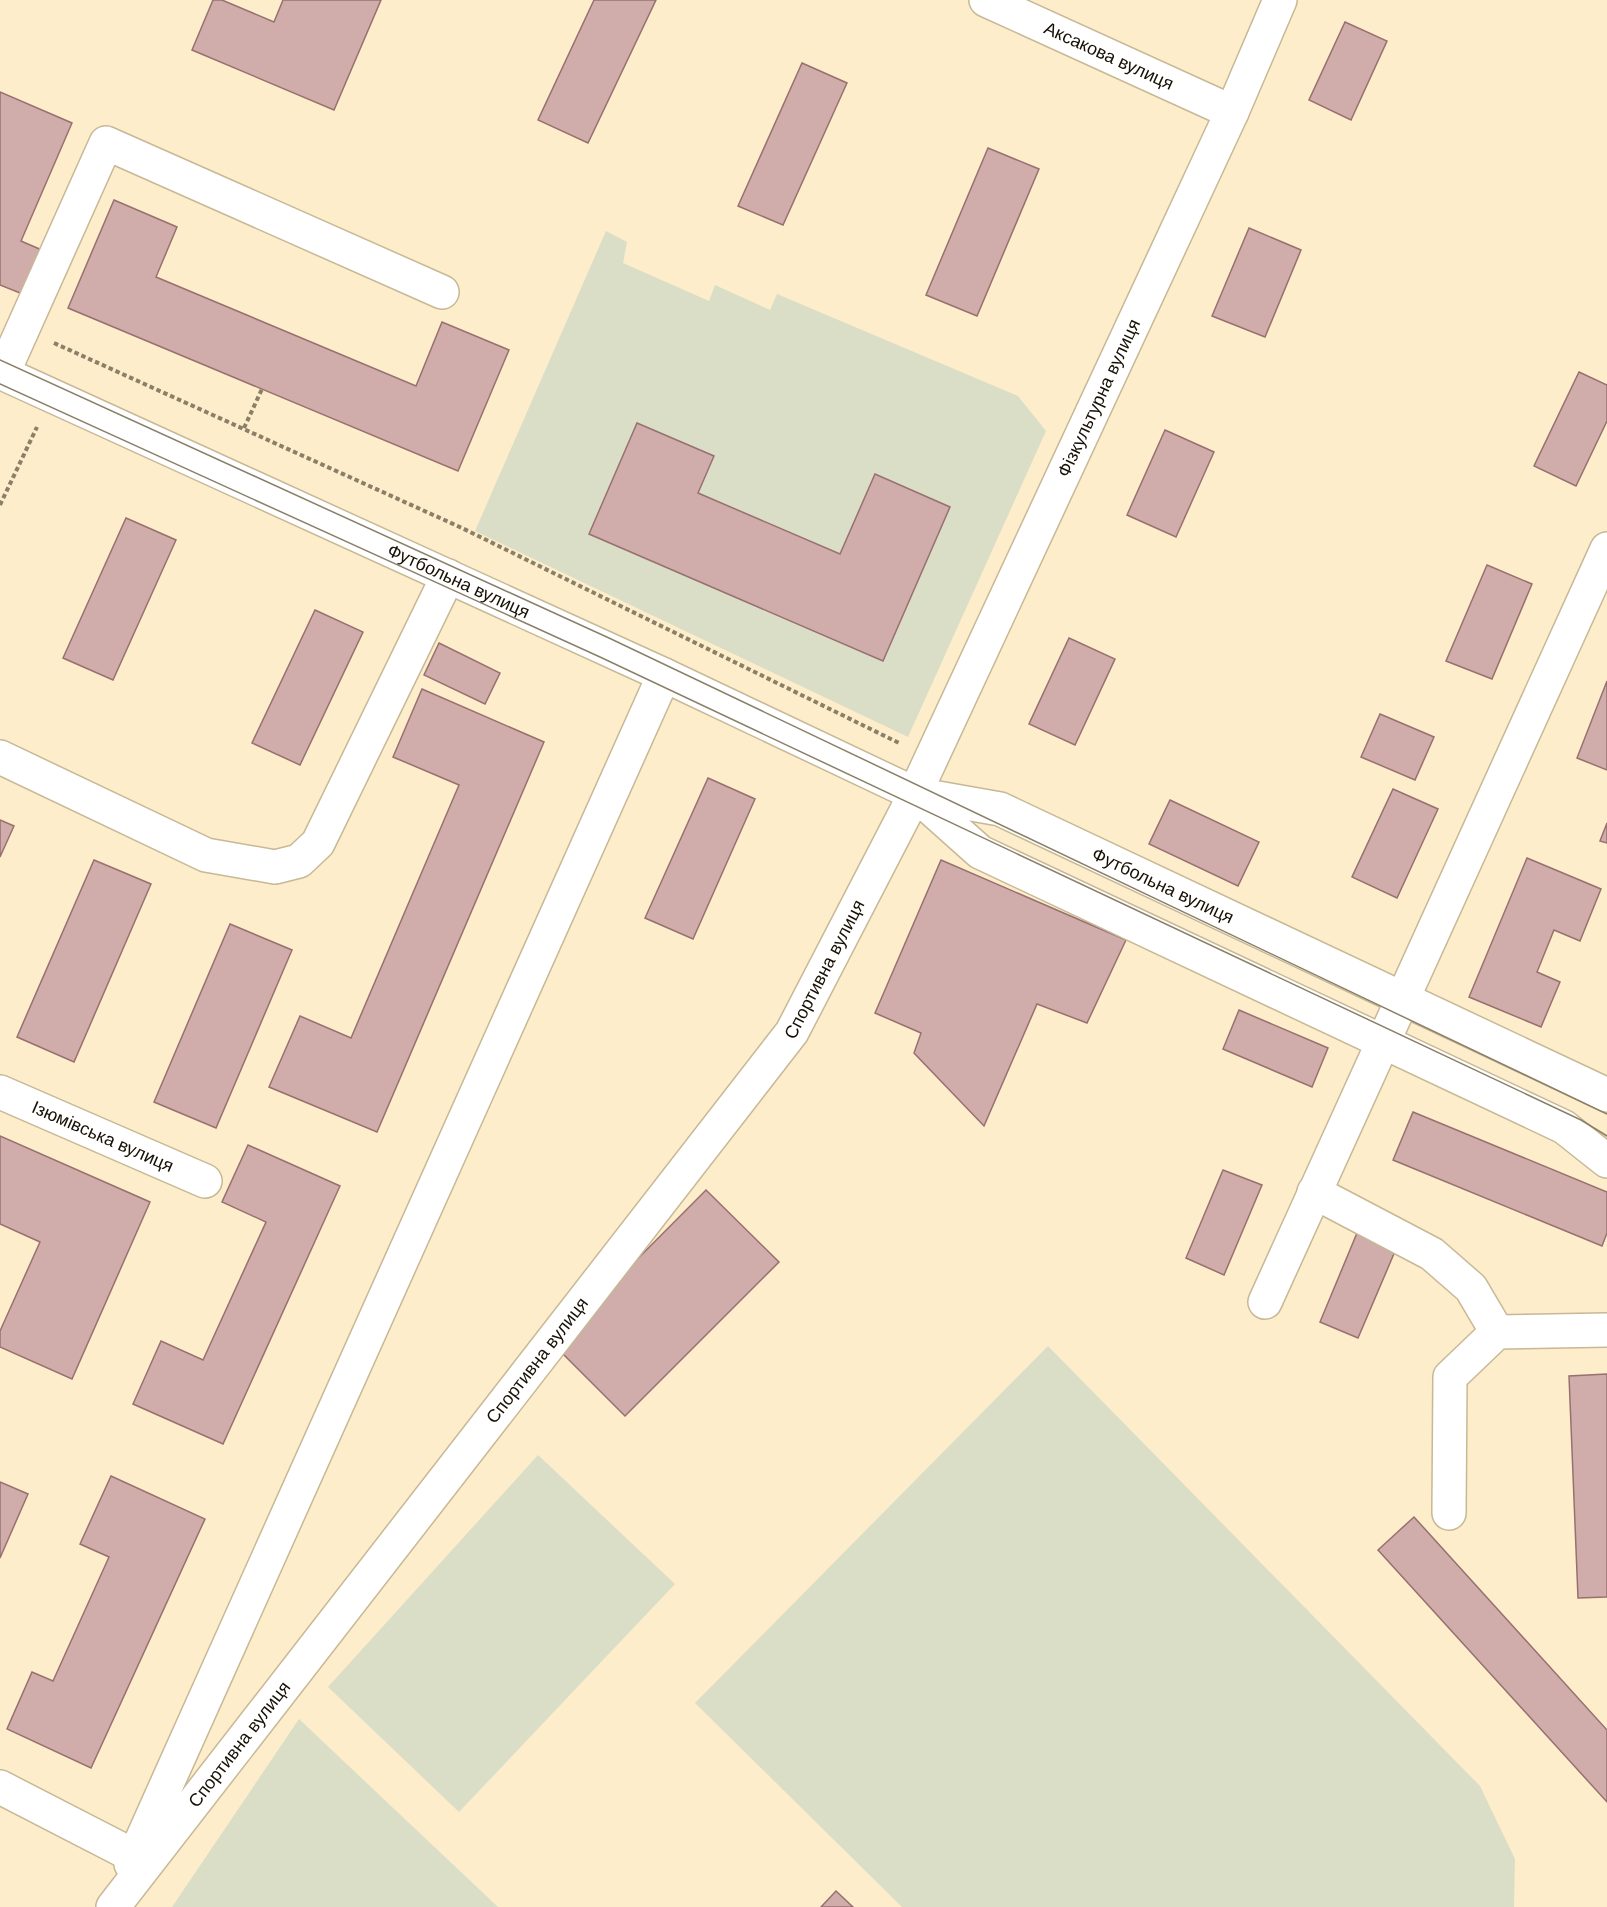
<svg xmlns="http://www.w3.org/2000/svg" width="1607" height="1907" viewBox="0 0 1607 1907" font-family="Helvetica,sans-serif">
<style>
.green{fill:#dadec7}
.building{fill:#d0acab;stroke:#977170;stroke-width:1.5}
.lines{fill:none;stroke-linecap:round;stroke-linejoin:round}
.minor-casing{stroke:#c7b896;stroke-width:36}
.path{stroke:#8a7f67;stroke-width:4;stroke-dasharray:4.5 3;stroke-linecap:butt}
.minor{stroke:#fff;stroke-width:33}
.tram{stroke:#8a7f68;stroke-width:1.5}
.labels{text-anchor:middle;stroke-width:6;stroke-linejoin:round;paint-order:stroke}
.street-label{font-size:18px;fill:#171105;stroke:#fffcf5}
</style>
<rect width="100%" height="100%" fill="#fdedca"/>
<g class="green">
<polygon points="606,231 627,242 623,263 709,301 715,285 770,310 777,294 1018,396 1046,431 908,737 475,531"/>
<polygon points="1048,1346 1480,1786 1515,1859 1514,1907 902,1907 695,1703"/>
<polygon points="538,1455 675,1584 459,1812 328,1687"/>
<polygon points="299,1719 498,1907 172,1907"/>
</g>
<g class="building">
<polygon points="213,0 222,0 274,22 283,0 381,0 334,110 192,50"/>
<polygon points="594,0 656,0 588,143 538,120"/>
<polygon points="1345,22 1387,41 1351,120 1309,100"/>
<polygon points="802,63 847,83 783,225 738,206"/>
<polygon points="0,92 72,123 21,241 44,251 25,295 0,285"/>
<polygon points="988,148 1039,169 977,316 926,295"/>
<polygon points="114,200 177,227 156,277 416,386 442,322 509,350 458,471 68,308"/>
<polygon points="1249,228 1301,250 1265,337 1212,316"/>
<polygon points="1579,372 1607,385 1607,421 1576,486 1534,466"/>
<polygon points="637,423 714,456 698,493 840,554 875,474 950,507 883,661 589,534"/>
<polygon points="1165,430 1214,452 1176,537 1127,515"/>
<polygon points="126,518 176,540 113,680 63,658"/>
<polygon points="1487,565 1532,584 1492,679 1446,661"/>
<polygon points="315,610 363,632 300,765 252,743"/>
<polygon points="1069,638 1115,659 1075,745 1029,724"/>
<polygon points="439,643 500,673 485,704 424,675"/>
<polygon points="1607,681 1607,770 1577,758"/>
<polygon points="422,689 544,742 377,1132 269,1087 300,1016 351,1038 459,785 393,757"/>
<polygon points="1380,714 1434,737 1415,780 1361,757"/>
<polygon points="708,778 755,799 693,939 645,918"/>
<polygon points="1393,789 1438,809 1397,898 1352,877"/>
<polygon points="1170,800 1259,842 1238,886 1149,844"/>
<polygon points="0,820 14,826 0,857"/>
<polygon points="1607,823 1607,843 1600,841"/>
<polygon points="1527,858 1601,889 1580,941 1554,930 1537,972 1560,982 1541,1027 1469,997"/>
<polygon points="94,860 151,884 74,1062 17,1037"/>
<polygon points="941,860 1126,940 1087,1023 1037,1004 984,1126 914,1053 921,1033 875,1013"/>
<polygon points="230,924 292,950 216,1128 154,1102"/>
<polygon points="1239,1010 1328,1048 1312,1087 1223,1049"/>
<polygon points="1413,1112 1607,1192 1607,1233 1602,1246 1393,1160"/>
<polygon points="0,1136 150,1202 72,1379 0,1347 0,1331 40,1242 0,1224"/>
<polygon points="248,1145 340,1186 223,1444 133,1404 161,1341 203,1360 266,1222 222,1202"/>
<polygon points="1223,1170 1262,1185 1224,1275 1186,1258"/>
<polygon points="706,1190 779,1262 625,1416 553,1344"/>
<polygon points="1357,1233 1396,1249 1358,1338 1320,1322"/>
<polygon points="1607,1374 1607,1597 1578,1598 1569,1376"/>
<polygon points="111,1476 205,1519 91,1768 7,1729 32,1672 53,1681 109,1557 80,1544"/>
<polygon points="0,1482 28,1494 0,1558"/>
<polygon points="1414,1517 1607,1730 1607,1802 1378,1550"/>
<polygon points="836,1891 853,1907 821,1907"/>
</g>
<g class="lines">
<defs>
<g id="minor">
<path id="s1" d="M986,0L1232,112"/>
<path id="s2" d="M0,372L664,675L915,794L1000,809L1607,1095"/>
<polyline points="3,373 106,143 442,292"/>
<polyline points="0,757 206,855 275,867 299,861 318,843 448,576"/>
<polyline points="915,794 980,852 1564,1127 1607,1161"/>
<path id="s3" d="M0,1092L205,1181"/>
<polyline points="1314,1192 1432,1254 1471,1288 1497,1332"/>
<polyline points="1265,1302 1607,549"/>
<polyline points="1449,1513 1450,1377 1497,1332 1607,1330"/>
<polyline points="0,1787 134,1856"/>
<polyline points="131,1864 664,675"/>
<path id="s4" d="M113,1907L792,1032L910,804L1232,112L1280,0"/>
</g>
</defs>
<use href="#minor" class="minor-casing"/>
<g class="path">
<polyline points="54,343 462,528 901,744"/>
<polyline points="244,428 262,389"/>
<polyline points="0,505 37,427"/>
</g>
<use href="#minor" class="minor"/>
<g class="tram">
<polyline points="0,360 609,638 1607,1114"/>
<polyline points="0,384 600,657 1581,1120 1607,1136"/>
</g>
</g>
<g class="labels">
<g class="street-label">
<text dy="6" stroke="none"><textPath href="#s1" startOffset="135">Аксакова вулиця</textPath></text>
<text dy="6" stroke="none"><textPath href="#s4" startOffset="1812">Фізкультурна вулиця</textPath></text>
<text dy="6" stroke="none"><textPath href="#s2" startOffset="504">Футбольна вулиця</textPath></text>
<text dy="6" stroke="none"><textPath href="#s2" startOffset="1274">Футбольна вулиця</textPath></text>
<text dy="6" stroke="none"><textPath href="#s4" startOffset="1178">Спортивна вулиця</textPath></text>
<text dy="6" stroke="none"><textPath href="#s3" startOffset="112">Ізюмівська вулиця</textPath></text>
<text dy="6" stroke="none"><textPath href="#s4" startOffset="692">Спортивна вулиця</textPath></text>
<text dy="6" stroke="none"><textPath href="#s4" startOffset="206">Спортивна вулиця</textPath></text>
</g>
</g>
</svg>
